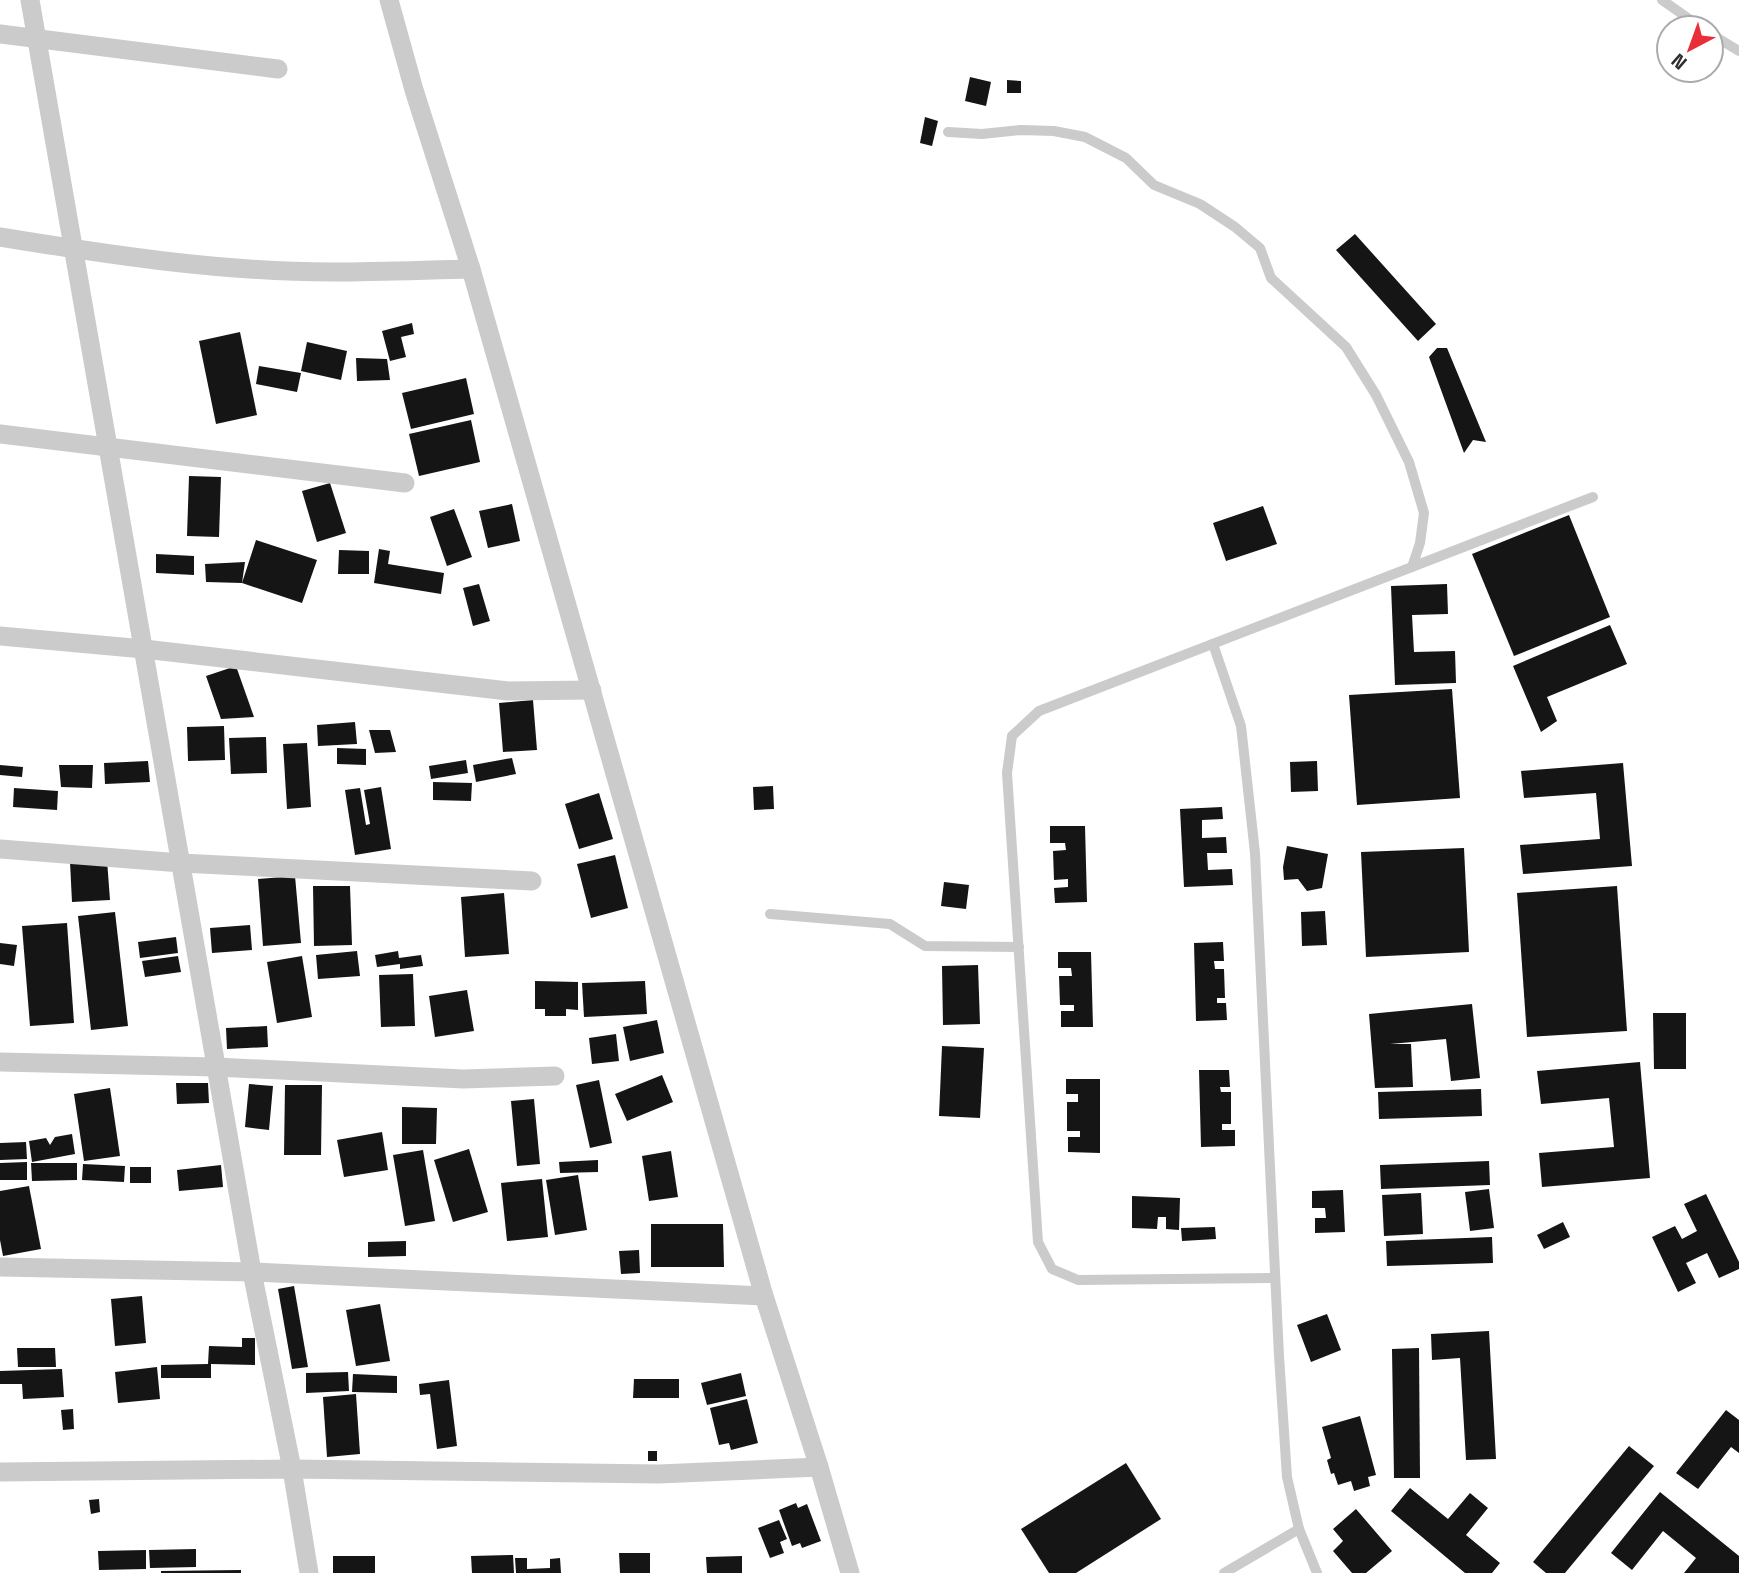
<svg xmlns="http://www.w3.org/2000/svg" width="1739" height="1573" viewBox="0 0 1739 1573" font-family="'Space Grotesk',sans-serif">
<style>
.building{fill:#151515}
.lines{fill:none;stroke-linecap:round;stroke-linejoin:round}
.service{stroke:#cbcbcb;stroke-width:10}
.minor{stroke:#cbcbcb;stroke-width:19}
</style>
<rect width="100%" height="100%" fill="#fff"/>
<g class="building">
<polygon points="970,77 991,82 986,106 965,101"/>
<polygon points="1007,80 1021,81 1021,93 1007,93"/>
<polygon points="925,117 938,121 932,146 920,143"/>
<polygon points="1355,234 1436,324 1418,341 1336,250"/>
<polygon points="412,323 414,334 401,337 406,357 390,361 382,331"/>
<polygon points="240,332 257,415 216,424 199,341"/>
<polygon points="307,342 347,351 341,380 301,371"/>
<polygon points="1437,348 1447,348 1486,442 1473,440 1464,453 1429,357"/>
<polygon points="356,358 387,359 390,380 357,381"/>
<polygon points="259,366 301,373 297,392 256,384"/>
<polygon points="466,378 474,414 411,429 402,393"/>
<polygon points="471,420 480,462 419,476 409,434"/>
<polygon points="189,476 221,477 219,537 187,536"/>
<polygon points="330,483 346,533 317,542 302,491"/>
<polygon points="512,504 520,541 488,548 479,511"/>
<polygon points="1263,506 1277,544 1226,561 1213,523"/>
<polygon points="454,509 472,557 447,566 430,517"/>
<polygon points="1569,515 1610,617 1514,656 1472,554"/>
<polygon points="256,540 317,560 302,603 242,583 206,582 205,564 245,562 242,583"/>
<polygon points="379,549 390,551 388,564 444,573 441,594 374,583"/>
<polygon points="339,550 369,551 369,574 338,574"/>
<polygon points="156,554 194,556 194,575 156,573"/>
<polygon points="479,584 490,621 473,626 463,588"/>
<polygon points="1447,584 1448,614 1412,615 1414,652 1455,651 1456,683 1395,685 1391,586"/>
<polygon points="1610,625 1627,664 1547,697 1557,721 1541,732 1513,666"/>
<polygon points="236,666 254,717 221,719 206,676"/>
<polygon points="1452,689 1460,798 1357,805 1349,695"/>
<polygon points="533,700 537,750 503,752 499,703"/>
<polygon points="355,722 357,744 318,746 317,725"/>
<polygon points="224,726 225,760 188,761 187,727"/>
<polygon points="369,730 390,730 396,752 375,753"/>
<polygon points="266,737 267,773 231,774 229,738"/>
<polygon points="307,743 311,807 287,809 283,744"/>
<polygon points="337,748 366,749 366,765 337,764"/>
<polygon points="512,758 516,774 476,782 473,765"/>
<polygon points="466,760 468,773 431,779 429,766"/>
<polygon points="148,761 150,782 105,784 104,763"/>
<polygon points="1317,761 1318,791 1291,792 1290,762"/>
<polygon points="1623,763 1632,866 1523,874 1520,845 1600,839 1596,793 1524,798 1521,771"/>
<polygon points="0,765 23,767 22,777 0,775"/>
<polygon points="59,765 93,765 92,788 61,787"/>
<polygon points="433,782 472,783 471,801 433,800"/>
<polygon points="773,786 774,809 754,810 753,787"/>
<polygon points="381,787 391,849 355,855 345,790 360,788 366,825 370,824 364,790"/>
<polygon points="14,788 58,791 57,810 13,807"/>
<polygon points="599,793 613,839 579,849 565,804"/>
<polygon points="1222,807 1223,819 1202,820 1202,838 1226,837 1227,853 1207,853 1208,870 1232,869 1233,885 1184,887 1180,809"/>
<polygon points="1050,826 1085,826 1087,902 1055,903 1054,888 1068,887 1068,879 1054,880 1053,851 1066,850 1065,843 1050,843"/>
<polygon points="1287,846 1328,854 1322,888 1307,891 1298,879 1284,880 1283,867"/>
<polygon points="1464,848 1469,952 1366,957 1361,852"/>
<polygon points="615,855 628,908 591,918 577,864"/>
<polygon points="107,860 110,900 72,902 70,862"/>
<polygon points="295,876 301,943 263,946 258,879"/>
<polygon points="944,882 969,885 966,909 941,906"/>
<polygon points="313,886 350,886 352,945 314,946"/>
<polygon points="1617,886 1627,1031 1527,1037 1517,893"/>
<polygon points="504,893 509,954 465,957 461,897"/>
<polygon points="1325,911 1327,945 1302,946 1301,912"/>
<polygon points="115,912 128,1026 91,1030 78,916"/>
<polygon points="67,923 74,1023 30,1026 22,926"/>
<polygon points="250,925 252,950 212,953 210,928"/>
<polygon points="176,937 178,953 140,958 138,942"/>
<polygon points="1223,942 1224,961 1214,961 1215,969 1224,969 1225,998 1217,998 1217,1003 1226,1003 1227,1020 1196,1021 1194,943"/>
<polygon points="0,943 17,945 14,966 0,964"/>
<polygon points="357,951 360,976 318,979 316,955"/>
<polygon points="398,951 399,958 421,955 423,966 400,969 400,964 377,967 375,955"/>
<polygon points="1058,952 1091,952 1093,1027 1061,1027 1061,1011 1074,1011 1074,1005 1060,1005 1059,976 1072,976 1071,968 1058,968"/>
<polygon points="178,956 181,972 145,977 142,961"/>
<polygon points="302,956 312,1017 277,1023 267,962"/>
<polygon points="978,965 980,1024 943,1025 942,966"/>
<polygon points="413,974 415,1026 381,1027 379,975"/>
<polygon points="535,981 578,982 578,1010 566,1009 566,1016 545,1016 545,1009 535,1009"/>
<polygon points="645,981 647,1014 584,1017 582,983"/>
<polygon points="467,990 474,1031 435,1037 429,996"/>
<polygon points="1472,1004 1480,1078 1451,1081 1446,1039 1390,1044 1411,1044 1413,1087 1375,1088 1369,1014"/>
<polygon points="1653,1013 1686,1013 1686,1069 1654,1069"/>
<polygon points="657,1020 664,1053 630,1061 623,1027"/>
<polygon points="267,1026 268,1047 227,1049 226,1028"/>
<polygon points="616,1034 619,1061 592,1064 589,1038"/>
<polygon points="942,1046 984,1048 980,1118 939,1116"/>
<polygon points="1640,1062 1650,1178 1542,1187 1539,1153 1614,1147 1609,1098 1541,1104 1537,1071"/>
<polygon points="1199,1070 1229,1070 1230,1087 1220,1087 1221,1092 1231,1092 1231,1124 1222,1124 1222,1130 1235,1130 1235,1146 1201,1147"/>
<polygon points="662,1075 673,1102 627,1121 615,1094"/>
<polygon points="1066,1079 1100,1079 1100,1153 1068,1152 1068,1137 1080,1137 1080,1131 1067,1131 1067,1102 1078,1102 1078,1094 1066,1094"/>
<polygon points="599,1080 612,1143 590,1148 576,1085"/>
<polygon points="176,1083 208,1083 209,1103 177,1104"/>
<polygon points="249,1084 273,1086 269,1130 245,1127"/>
<polygon points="285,1085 322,1085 321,1155 284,1155"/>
<polygon points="110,1088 120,1156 84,1161 74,1094"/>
<polygon points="1481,1089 1482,1116 1379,1119 1378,1092"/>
<polygon points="534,1099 540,1164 517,1166 511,1101"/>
<polygon points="402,1107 437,1108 436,1144 402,1144"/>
<polygon points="382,1132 388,1170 344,1177 337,1140"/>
<polygon points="72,1134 75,1154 32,1162 29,1141 46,1138 50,1145 55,1137"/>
<polygon points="26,1142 27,1159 0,1160 0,1143"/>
<polygon points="469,1149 488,1212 453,1222 434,1160"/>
<polygon points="423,1150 435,1221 405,1226 393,1155"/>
<polygon points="671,1151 678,1197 649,1201 642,1156"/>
<polygon points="598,1160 598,1172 560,1173 559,1162"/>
<polygon points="1489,1161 1490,1185 1381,1189 1380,1165"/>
<polygon points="27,1162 27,1180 0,1180 0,1163"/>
<polygon points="31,1163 77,1163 77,1180 32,1181"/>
<polygon points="83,1164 125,1166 124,1182 82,1180"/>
<polygon points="221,1165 223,1187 179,1191 177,1170"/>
<rect x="130" y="1167" width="21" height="16"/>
<polygon points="578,1175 587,1230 555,1235 546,1180"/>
<polygon points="542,1179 548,1237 507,1241 501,1183"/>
<polygon points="29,1186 41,1249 3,1256 0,1240 0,1191"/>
<polygon points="1489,1189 1494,1228 1470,1231 1465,1192"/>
<polygon points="1343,1190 1345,1232 1315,1233 1315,1218 1326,1218 1325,1208 1312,1208 1312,1191"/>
<polygon points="1421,1193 1423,1234 1384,1236 1382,1195"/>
<polygon points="1706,1194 1739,1262 1739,1269 1719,1278 1707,1253 1686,1263 1696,1283 1678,1292 1652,1237 1675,1226 1682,1239 1697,1231 1684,1204"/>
<polygon points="1132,1196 1180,1198 1179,1230 1166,1229 1166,1217 1158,1217 1157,1229 1132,1228"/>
<polygon points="1563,1222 1570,1237 1544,1249 1537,1235"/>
<polygon points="651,1224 723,1224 724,1267 651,1267"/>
<polygon points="1215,1227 1216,1239 1182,1241 1181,1228"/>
<polygon points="1492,1237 1493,1263 1387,1266 1386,1241"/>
<polygon points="406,1241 406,1256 368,1257 368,1242"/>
<polygon points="639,1250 640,1273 621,1274 619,1251"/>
<polygon points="294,1286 308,1367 292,1369 278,1289"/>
<polygon points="142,1296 146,1343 115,1346 111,1299"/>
<polygon points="380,1304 390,1361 356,1366 346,1310"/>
<polygon points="1327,1314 1341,1350 1311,1362 1297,1325"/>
<polygon points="1489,1331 1496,1459 1466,1460 1460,1358 1432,1360 1431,1334"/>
<polygon points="242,1338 255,1338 255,1365 211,1364 211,1378 161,1378 161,1365 208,1364 209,1346 242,1347"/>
<polygon points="17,1348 55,1348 56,1367 18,1367"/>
<polygon points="1419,1348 1420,1478 1394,1478 1392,1349"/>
<polygon points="157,1367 160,1399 118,1403 115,1372"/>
<polygon points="62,1369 64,1397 23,1399 22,1384 0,1384 0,1371"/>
<polygon points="348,1372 349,1391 306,1393 306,1373"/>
<polygon points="741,1373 746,1396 707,1405 701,1383"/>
<polygon points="353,1374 397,1376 397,1393 352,1392"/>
<polygon points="634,1379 679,1379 679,1398 633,1398"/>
<polygon points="449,1380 457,1446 437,1449 430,1394 420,1395 419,1384"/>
<polygon points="356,1394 360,1454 327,1457 323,1397"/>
<polygon points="747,1399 758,1443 731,1450 729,1443 719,1445 710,1408"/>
<polygon points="73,1409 74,1429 63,1430 61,1410"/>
<polygon points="1726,1410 1739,1420 1739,1453 1731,1447 1698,1489 1676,1473"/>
<polygon points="1360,1416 1376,1475 1368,1477 1370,1486 1354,1491 1351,1481 1338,1485 1334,1473 1331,1474 1327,1460 1331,1458 1322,1427"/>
<polygon points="1629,1446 1654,1466 1565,1573 1546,1573 1533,1562"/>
<rect x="648" y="1451" width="9" height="10"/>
<polygon points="1126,1463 1161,1519 1076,1573 1049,1573 1021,1529"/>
<polygon points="1410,1488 1448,1519 1470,1493 1488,1508 1466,1535 1500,1563 1492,1573 1465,1573 1391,1511"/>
<polygon points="1660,1492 1739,1556 1739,1573 1684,1573 1696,1558 1663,1531 1632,1570 1611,1553"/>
<polygon points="99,1499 100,1512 91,1514 89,1500"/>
<polygon points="796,1503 798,1508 807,1504 821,1541 802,1548 800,1543 792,1546 779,1510"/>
<polygon points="1356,1509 1392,1551 1366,1573 1352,1573 1333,1551 1343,1541 1333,1529"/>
<polygon points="779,1520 787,1539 780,1542 784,1553 770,1558 758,1528"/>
<polygon points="196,1549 196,1567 150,1568 149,1550"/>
<polygon points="146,1550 146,1569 99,1570 98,1551"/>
<polygon points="619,1553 650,1553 650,1573 620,1573"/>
<polygon points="513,1555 514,1573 472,1573 471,1556"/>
<rect x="333" y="1556" width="42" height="17"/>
<polygon points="742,1556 742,1573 707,1573 706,1557"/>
<polygon points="515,1558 527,1558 527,1569 550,1568 550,1559 560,1558 561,1573 516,1573"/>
<polygon points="241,1570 241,1573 161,1573 161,1571"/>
</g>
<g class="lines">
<g class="service">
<polyline points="1662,0 1702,28"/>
<polyline points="1711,34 1739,51"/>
<polyline points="948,132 982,134 1020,130 1054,131 1085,137 1126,158 1154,185 1200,204 1235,227 1260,248 1271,278 1346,347 1376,395 1409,462 1424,513 1420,543 1412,567"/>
<polyline points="1213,644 1241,726 1255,853 1279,1356 1287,1477 1299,1529 1317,1573"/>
<polyline points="770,914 890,924 925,946 1019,947"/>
<polyline points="1275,1278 1078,1280 1052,1269 1038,1242 1007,773 1012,736 1039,711 1593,497"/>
<polyline points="1224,1573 1299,1529"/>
</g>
<g class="minor">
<polyline points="30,0 252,1272 292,1469 309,1573"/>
<polyline points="389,0 414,90 471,269 764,1296 819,1467 850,1573"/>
<polyline points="0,34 278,69"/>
<path d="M0,237C110,255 222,272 333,272C379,272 425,270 471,269"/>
<polyline points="0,434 405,483"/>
<polyline points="0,636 144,649 508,691 592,690"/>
<polyline points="0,849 181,863 532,881"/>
<polyline points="0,1062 216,1067 463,1079 555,1076"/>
<polyline points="0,1267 252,1272 764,1296"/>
<polyline points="0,1472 292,1469 659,1474 819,1467"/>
</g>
</g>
<g transform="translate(1690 49) rotate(221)"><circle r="33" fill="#ffffff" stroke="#ababab" stroke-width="2"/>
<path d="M0-5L12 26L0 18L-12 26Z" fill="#e72e39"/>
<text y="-10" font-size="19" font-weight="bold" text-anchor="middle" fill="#2e2e2e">N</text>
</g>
</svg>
